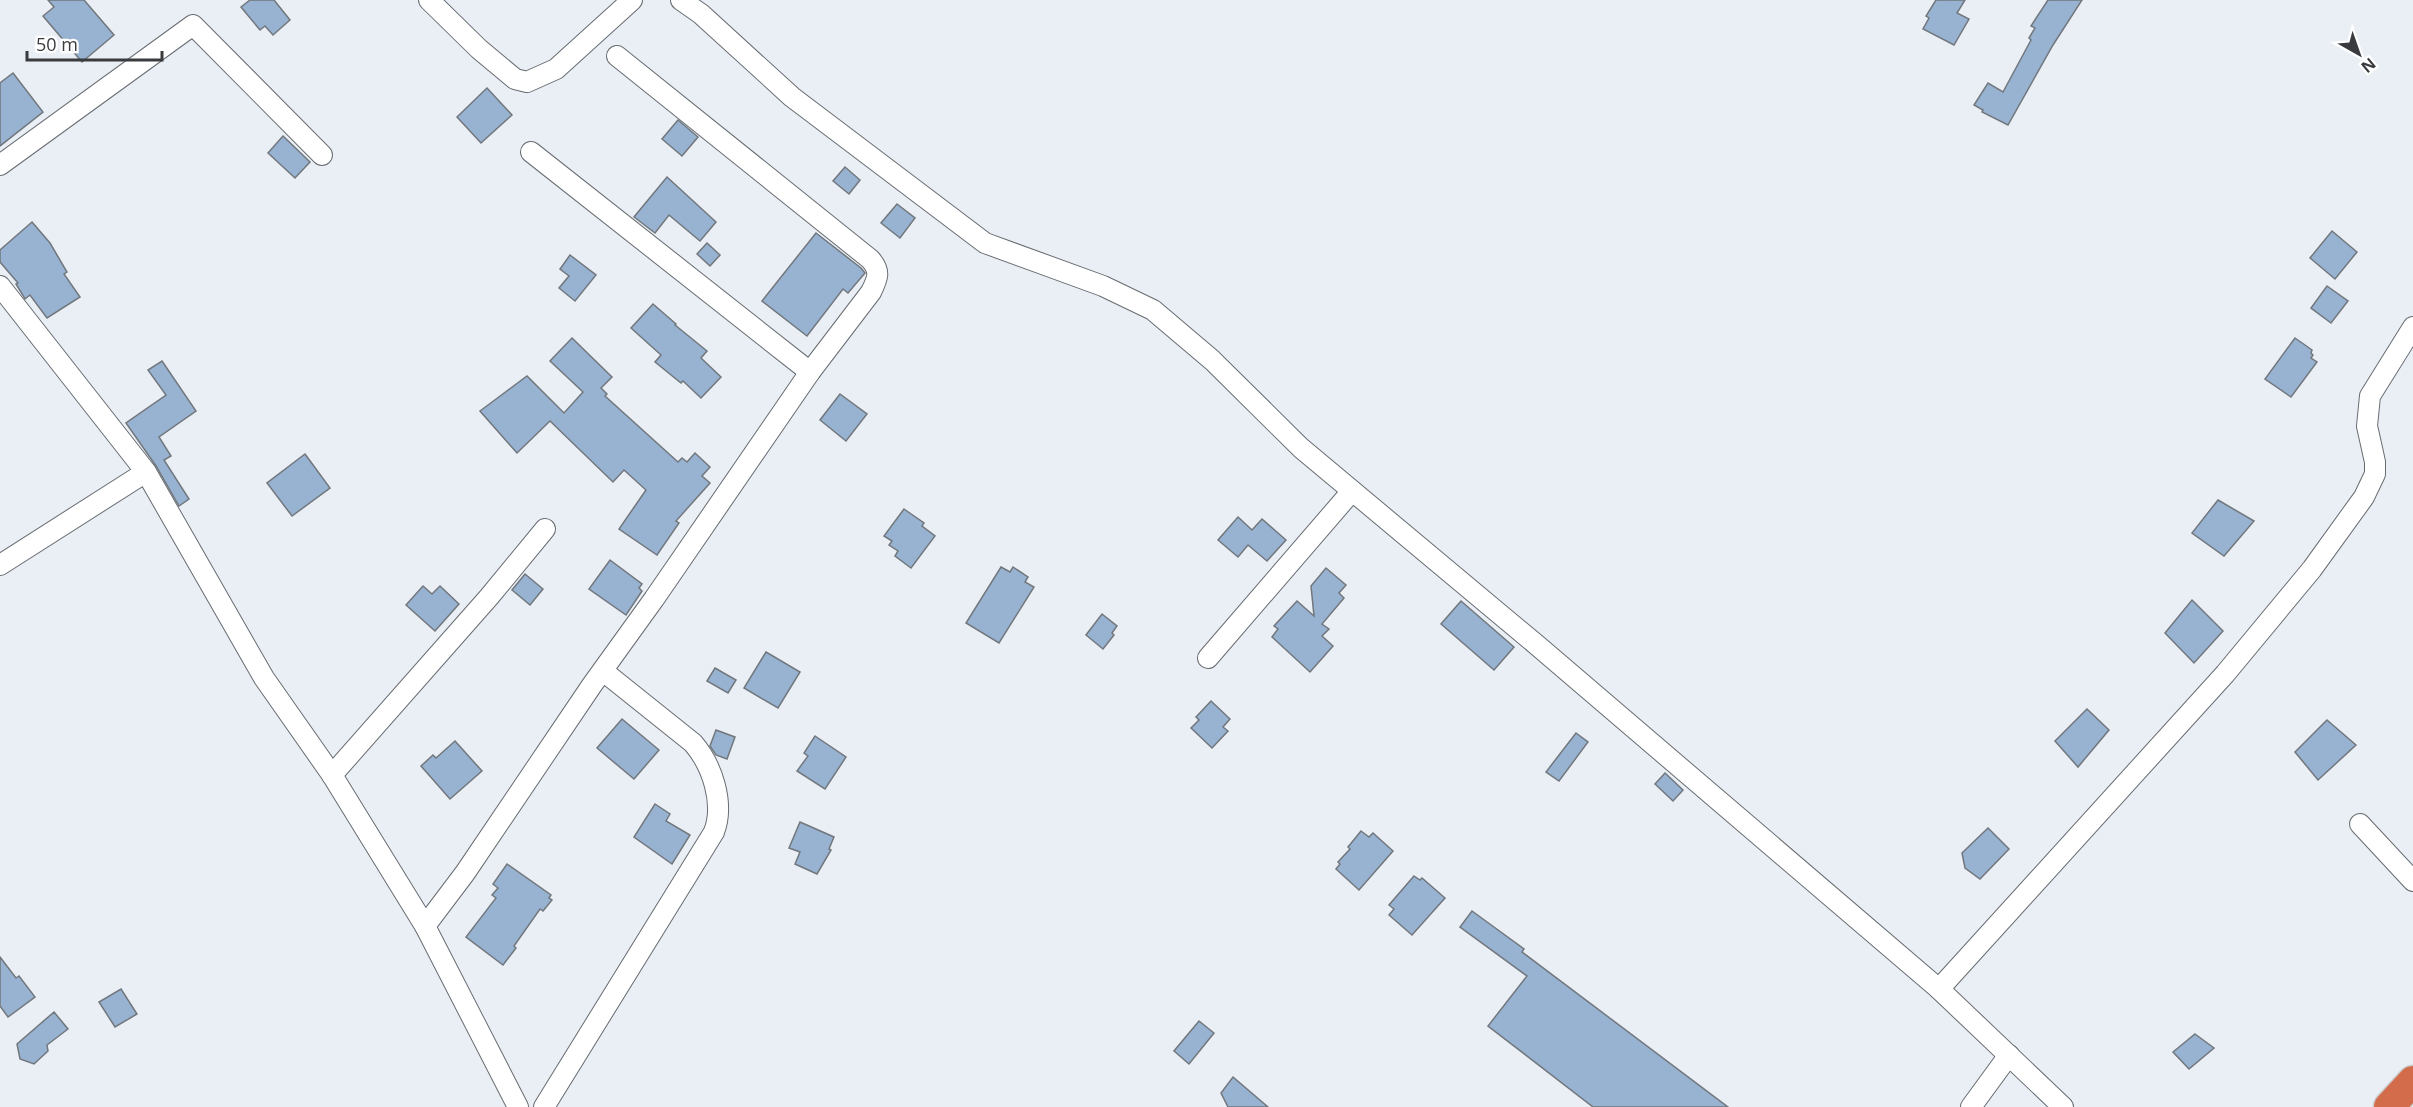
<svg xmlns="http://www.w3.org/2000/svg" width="2413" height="1107" viewBox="0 0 2413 1107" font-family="'Open Sans',sans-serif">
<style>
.building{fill:#97b3d1;stroke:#72777d;stroke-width:1.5}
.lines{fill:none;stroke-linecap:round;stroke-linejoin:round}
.minor-casing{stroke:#676c71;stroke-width:22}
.highway-casing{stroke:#cccccd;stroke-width:33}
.minor{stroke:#fff;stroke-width:20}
.highway{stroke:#d36c4b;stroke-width:30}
</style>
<rect width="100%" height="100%" fill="#e9eff5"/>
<g class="building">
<polygon points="48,0 84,0 114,35 82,62 43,16 54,7"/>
<polygon points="250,0 274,0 290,20 273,35 265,26 260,30 241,7"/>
<polygon points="1936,0 1965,0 1957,13 1969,19 1954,45 1923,29 1929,18 1926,16"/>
<polygon points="2048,0 2082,0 2053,45 2008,125 1982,112 1983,110 1974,105 1988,83 2003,92 2031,40 2029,38 2035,28 2031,26"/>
<polygon points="13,73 43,112 0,146 0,83"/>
<polygon points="487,88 512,115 481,143 457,117"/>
<polygon points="678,120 698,137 682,156 662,139"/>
<polygon points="283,136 310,162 295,178 268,153"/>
<polygon points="845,167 860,180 849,194 833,181"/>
<polygon points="667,177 716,222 700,241 669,215 655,233 634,217"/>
<polygon points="897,204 915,218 900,238 881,223"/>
<polygon points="32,222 50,243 67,272 64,274 80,297 47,318 30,295 25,299 16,284 18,283 0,262 0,250"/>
<polygon points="2332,231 2357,252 2335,279 2310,258"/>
<polygon points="816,233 861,268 865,273 848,293 843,289 807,336 762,301"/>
<polygon points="707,243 720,255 710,266 697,254"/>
<polygon points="570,255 596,275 575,301 559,288 569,276 560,269"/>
<polygon points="2327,286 2348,301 2331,323 2311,308"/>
<polygon points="653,304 676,324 675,325 707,351 701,358 721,377 701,398 683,381 681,383 655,362 661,355 631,328"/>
<polygon points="572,338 612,377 601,388 607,394 605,396 678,462 682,458 687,462 695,453 710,467 702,476 710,483 676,521 679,523 657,555 619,529 646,490 624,470 613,482 550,421 517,453 480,411 527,376 564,413 583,392 550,361"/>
<polygon points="2295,338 2312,350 2311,353 2313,355 2311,358 2317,362 2291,397 2265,379"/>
<polygon points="162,361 196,411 159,437 171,456 164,460 189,499 179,506 156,466 126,423 166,395 148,370"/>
<polygon points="840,394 867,414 846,441 820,420"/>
<polygon points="305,454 330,488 292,516 267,483"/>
<polygon points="2218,500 2254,521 2224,556 2192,533"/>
<polygon points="904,509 924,523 922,526 935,536 911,568 895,556 898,551 889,545 892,541 884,536"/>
<polygon points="1238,517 1252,530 1262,519 1286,540 1267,561 1248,545 1238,557 1218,540"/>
<polygon points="610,560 642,584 639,588 642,591 626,615 589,589"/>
<polygon points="1001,567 1010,572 1013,567 1028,577 1025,582 1034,587 999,643 966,623"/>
<polygon points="1326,568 1346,585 1339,593 1344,598 1322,624 1329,629 1322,636 1333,646 1310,672 1272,637 1278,629 1274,626 1297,601 1314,616 1311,586"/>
<polygon points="525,574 543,589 530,605 512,590"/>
<polygon points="423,586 432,594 440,586 459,604 435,631 406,605"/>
<polygon points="2192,600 2223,631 2194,663 2165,633"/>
<polygon points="1461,601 1514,647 1494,670 1441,624"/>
<polygon points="1102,614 1117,626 1112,633 1114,635 1103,649 1086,635"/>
<polygon points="766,652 800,672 778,708 744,688"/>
<polygon points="715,668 736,680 728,693 707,681"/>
<polygon points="1211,701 1230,719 1223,727 1228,731 1212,748 1191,728 1199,720 1196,717"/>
<polygon points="2087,709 2109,730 2078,767 2055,741"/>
<polygon points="622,719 659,750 634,779 597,748"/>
<polygon points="2327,720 2356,745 2318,780 2295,752"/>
<polygon points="716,730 735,737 727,759 716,755 710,746"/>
<polygon points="1576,733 1588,742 1559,781 1546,772"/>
<polygon points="815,736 846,757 825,789 797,771 808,756 804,753"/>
<polygon points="455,741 482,771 450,799 421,766 433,755 436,758"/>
<polygon points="1665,773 1683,790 1673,801 1655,784"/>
<polygon points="655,804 670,814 666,821 690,835 672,864 634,837"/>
<polygon points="800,822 834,837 829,849 831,850 817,874 795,864 800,852 789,848"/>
<polygon points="1988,828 2009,849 1980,879 1965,868 1962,853"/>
<polygon points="1361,831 1369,837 1373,833 1393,851 1359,890 1336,869 1340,864 1338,862 1350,849 1348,847"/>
<polygon points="507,864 551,895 549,898 552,900 543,911 540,909 514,946 516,948 503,965 466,937 496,898 492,895 498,888 493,884"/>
<polygon points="1414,876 1420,880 1422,878 1445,898 1412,935 1389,915 1394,909 1389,905"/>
<polygon points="1472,911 1524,949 1522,952 1728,1107 1593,1107 1488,1026 1527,976 1460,927"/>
<polygon points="0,957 16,978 19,976 35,997 8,1017 0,1006"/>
<polygon points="121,989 137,1014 115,1027 99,1002"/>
<polygon points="54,1012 68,1029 47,1045 48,1051 34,1064 20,1059 17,1044"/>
<polygon points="1199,1021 1214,1033 1189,1064 1174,1051"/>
<polygon points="2195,1034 2214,1048 2189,1069 2173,1052"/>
<polygon points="1233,1077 1268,1107 1228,1107 1221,1093"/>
</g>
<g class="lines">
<defs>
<g id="minor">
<polyline points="429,0 479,49 515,79 527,82 556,69 632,0"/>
<polyline points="681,0 701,14 792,97 985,243 1103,286 1153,310 1212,360 1301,448 1538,646 1939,989 2063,1107"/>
<polyline points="531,152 810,372"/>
<polyline points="0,165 193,25 322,155"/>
<polyline points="0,286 146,472 264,678 332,775 425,926 518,1107"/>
<polyline points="0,565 146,472"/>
<polyline points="1208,658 1352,491"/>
<polyline points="332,775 489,597 545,529"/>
<polyline points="2360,824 2413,881"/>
<path d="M425,926L465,873L592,685L654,599L810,372L871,292C878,278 881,271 870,259L617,56"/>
<polyline points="1939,989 2225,674 2312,569 2364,497 2375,474 2375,462 2367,426 2370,396 2413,327"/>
<path d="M544,1107L714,832C725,803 712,765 693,743L603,671"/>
<polyline points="1971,1107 2009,1055"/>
</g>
<polyline id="highway" points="2389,1107 2413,1081"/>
</defs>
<use href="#minor" class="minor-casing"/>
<use href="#highway" class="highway-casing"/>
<use href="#minor" class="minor"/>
<use href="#highway" class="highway"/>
</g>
<g transform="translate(2359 54) rotate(140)" stroke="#ffffff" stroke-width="4.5" paint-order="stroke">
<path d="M0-4.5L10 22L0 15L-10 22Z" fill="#393b3e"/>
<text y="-9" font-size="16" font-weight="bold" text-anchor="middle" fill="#393b3e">N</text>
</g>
<path d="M27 51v9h135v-9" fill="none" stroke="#393b3e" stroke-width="3"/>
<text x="36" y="51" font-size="18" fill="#393b3e" stroke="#ffffff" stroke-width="4.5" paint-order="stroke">50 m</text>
</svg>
